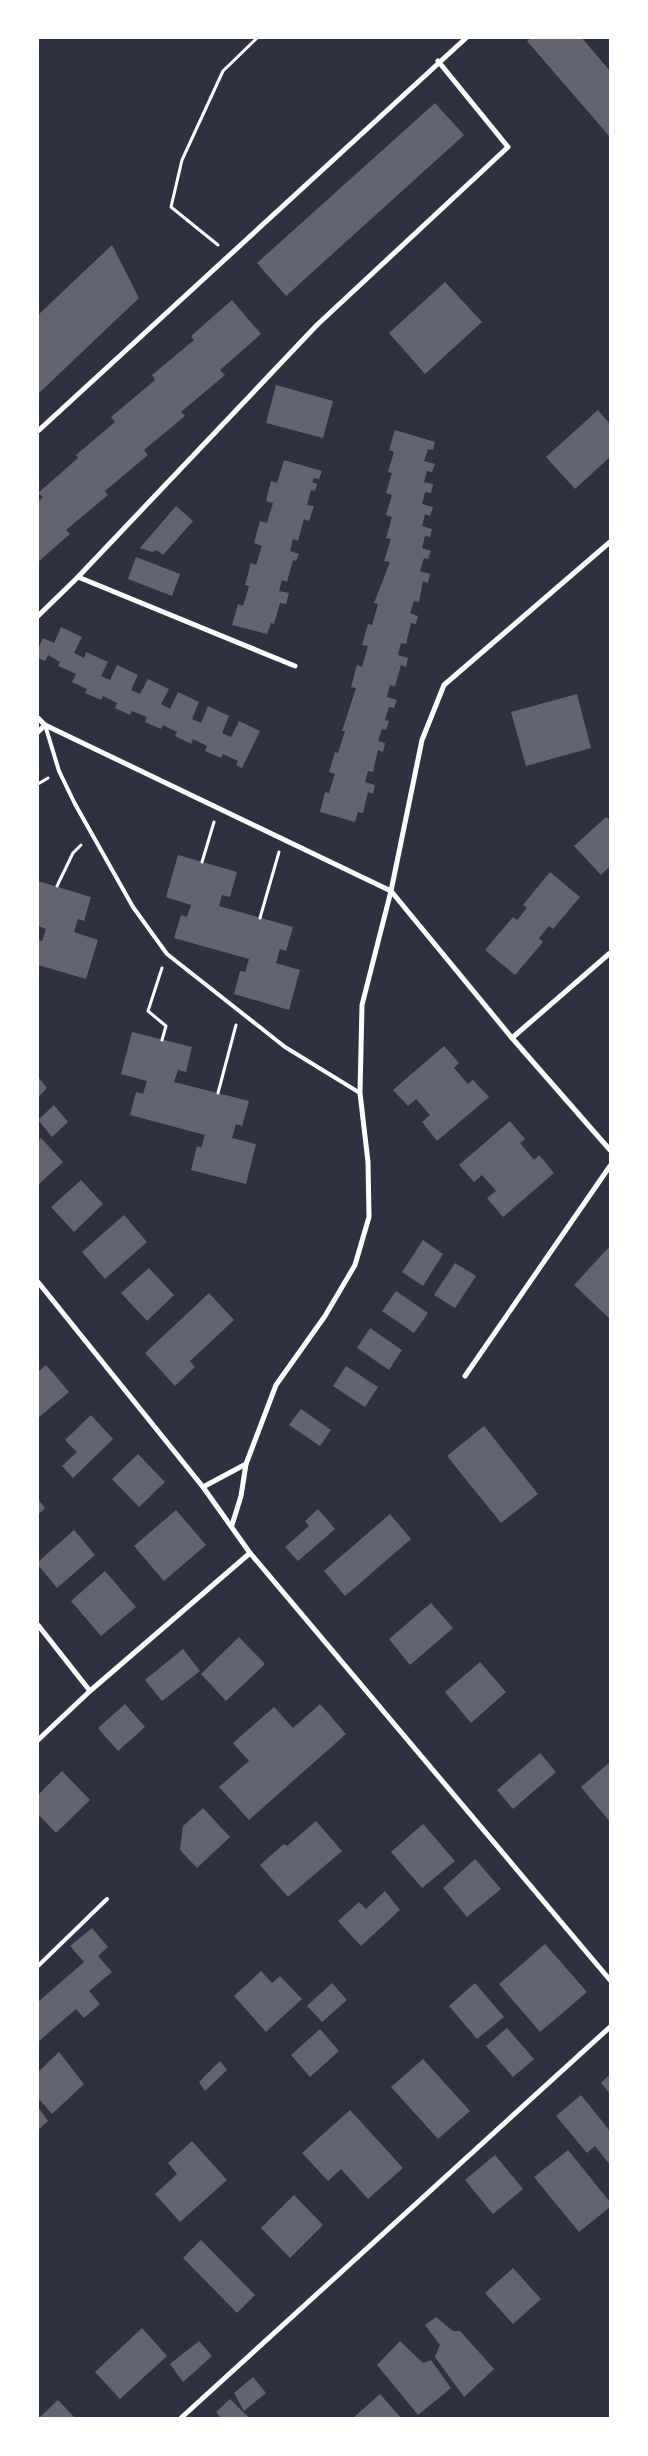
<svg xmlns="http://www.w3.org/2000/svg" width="648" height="2456" viewBox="0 0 648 2456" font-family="'Sofia Sans Condensed',sans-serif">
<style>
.building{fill:#626471}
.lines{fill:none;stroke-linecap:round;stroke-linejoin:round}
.path{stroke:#fff;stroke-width:3}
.service{stroke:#fff;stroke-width:4}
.minor{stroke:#fff;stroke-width:5}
</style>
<rect width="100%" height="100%" fill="#2d3142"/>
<g class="building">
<polygon points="531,38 582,38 610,71 610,137 527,41"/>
<polygon points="435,103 464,135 286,296 257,263"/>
<polygon points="112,245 139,298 38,394 38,315"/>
<polygon points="445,282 482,322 425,374 389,333"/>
<polygon points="232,300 261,334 220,370 225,375 181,412 185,416 144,450 148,455 105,491 108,495 66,530 70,534 38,562 38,502 43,497 38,493 78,458 76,455 115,422 111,417 155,380 152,375 194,340 191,336"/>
<polygon points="276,385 333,401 323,438 266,423"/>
<polygon points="598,410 610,424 610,457 575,489 546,457"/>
<polygon points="395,430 435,442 433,450 428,449 424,461 435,464 432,472 427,471 424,482 433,484 431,493 425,492 422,504 433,507 430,516 425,514 422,526 432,529 430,537 425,536 422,548 431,551 428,559 424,558 420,571 430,574 428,583 423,581 419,602 414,601 410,613 418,616 416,624 411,623 406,644 401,643 398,655 408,658 406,667 401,665 395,686 390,685 387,697 397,700 394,708 389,707 385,720 389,721 386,730 382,729 378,741 385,743 383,752 378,750 373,772 368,771 365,782 375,785 373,794 368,792 363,813 358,812 355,822 320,812 325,792 329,793 335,774 329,772 335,752 338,753 345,731 342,731 356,688 351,687 357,665 362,667 368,646 362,645 368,624 372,625 378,604 374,603 390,562 384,561 391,539 386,538 392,517 386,515 392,495 386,493 392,473 388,472 394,452 389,450"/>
<polygon points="284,460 322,471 319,479 314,478 312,482 317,484 315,491 311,490 307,505 314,506 309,521 304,519 298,541 293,539 290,551 299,554 296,561 293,560 287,582 282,580 279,591 289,593 286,604 280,603 274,624 271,623 267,634 232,625 238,604 243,606 249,586 245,585 251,563 256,565 262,546 254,543 260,521 267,523 273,503 266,501 271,481 277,483"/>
<polygon points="176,506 193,521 163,555 157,550 152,552 140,548"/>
<polygon points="136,557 180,574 172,596 128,579"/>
<polygon points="61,627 82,637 74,653 84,658 86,652 108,662 101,676 110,680 117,665 138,675 131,690 140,694 148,679 169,689 161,704 170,709 178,692 199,702 192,719 201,723 208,706 229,716 222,733 231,737 239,721 260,731 242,768 236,765 238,761 223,754 221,758 205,751 207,746 193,739 191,744 175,736 177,732 163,725 161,729 145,722 147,717 132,711 130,715 115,708 117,703 103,696 101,700 85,693 87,689 72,682 76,674 58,666 60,662 48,655 45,661 38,658 38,649 43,638 54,643"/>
<polygon points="577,694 591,748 526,766 511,712"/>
<polygon points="606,817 610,820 610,866 601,875 574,846"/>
<polygon points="178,855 237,872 230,897 222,895 219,906 293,927 286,951 280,949 276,963 300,970 289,1010 234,994 240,971 245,972 249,959 174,938 181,915 187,917 191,905 166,897"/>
<polygon points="550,872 580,897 553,929 549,926 539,938 543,942 515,975 485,950 513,917 517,920 527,908 523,905"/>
<polygon points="38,881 91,897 84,921 78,919 74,932 98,940 86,979 38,965 38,940 42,941 46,929 38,926"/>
<polygon points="132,1032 192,1047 186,1072 178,1070 174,1082 249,1101 242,1126 236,1124 232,1138 256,1144 246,1184 191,1170 197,1146 201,1148 205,1135 130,1115 136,1092 143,1094 147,1081 121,1074"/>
<polygon points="444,1046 459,1063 454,1068 468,1084 473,1080 489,1097 437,1141 422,1122 430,1115 416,1099 408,1106 393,1090"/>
<polygon points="38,1077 47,1088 38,1097"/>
<polygon points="54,1105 68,1122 52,1137 38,1120"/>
<polygon points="510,1121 525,1139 520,1143 534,1160 539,1155 554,1173 503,1217 487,1198 496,1191 482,1175 474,1182 459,1165"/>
<polygon points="41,1138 63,1162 38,1185 38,1141"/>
<polygon points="81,1180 103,1204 74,1232 51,1207"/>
<polygon points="124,1215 147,1242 105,1279 82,1252"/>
<polygon points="423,1240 443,1254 423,1286 402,1272"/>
<polygon points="610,1246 610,1319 574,1285"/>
<polygon points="455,1263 476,1276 455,1308 434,1295"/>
<polygon points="149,1268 174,1295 147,1321 121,1293"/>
<polygon points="396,1291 428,1313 414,1333 382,1311"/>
<polygon points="209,1293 234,1320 190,1361 195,1367 175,1386 145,1353"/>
<polygon points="370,1328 402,1350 389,1370 357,1348"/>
<polygon points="46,1365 69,1392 38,1418 38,1372"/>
<polygon points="346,1366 378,1387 365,1407 333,1386"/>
<polygon points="301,1409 331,1430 320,1446 289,1425"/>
<polygon points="91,1415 113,1439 73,1478 62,1466 77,1452 65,1440"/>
<polygon points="484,1426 538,1494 501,1523 447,1456"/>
<polygon points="138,1454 165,1482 139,1507 112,1479"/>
<polygon points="38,1499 45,1508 38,1515"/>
<polygon points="318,1509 335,1529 298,1561 285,1547 309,1526 305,1521"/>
<polygon points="176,1510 206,1545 164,1581 134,1546"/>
<polygon points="390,1514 411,1539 345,1596 324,1571"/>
<polygon points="74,1530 95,1555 57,1588 38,1565 38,1562"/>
<polygon points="105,1571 136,1607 101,1636 71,1601"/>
<polygon points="431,1603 453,1628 410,1665 389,1639"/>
<polygon points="239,1637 265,1664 226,1701 201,1674"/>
<polygon points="183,1649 200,1671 162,1701 145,1680"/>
<polygon points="480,1662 506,1692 471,1723 445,1692"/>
<polygon points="125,1704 145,1727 118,1751 98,1728"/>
<polygon points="320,1704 346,1734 249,1820 219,1787 249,1761 233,1743 274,1707 293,1728"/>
<polygon points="540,1753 556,1772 513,1809 497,1790"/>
<polygon points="610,1762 610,1822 581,1787"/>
<polygon points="62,1771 90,1800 56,1833 38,1814 38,1795"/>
<polygon points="203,1808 230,1837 197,1868 180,1850 183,1826"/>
<polygon points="316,1821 342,1851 288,1897 260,1865 284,1844 287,1846"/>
<polygon points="423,1824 455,1861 422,1888 391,1852"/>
<polygon points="475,1859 501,1889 467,1917 443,1888"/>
<polygon points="385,1891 400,1910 361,1946 338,1921 359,1902 366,1909"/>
<polygon points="92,1928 108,1947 98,1956 112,1972 89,1991 100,2004 84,2018 76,2009 38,2042 38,2002 84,1962 70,1946"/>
<polygon points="545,1944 587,1992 540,2032 499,1984"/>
<polygon points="261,1971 272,1983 280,1976 302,1999 266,2032 234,1996"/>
<polygon points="332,1983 347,2000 322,2022 307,2006"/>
<polygon points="475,1983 504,2017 477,2039 449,2006"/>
<polygon points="507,2028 534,2059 513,2077 486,2046"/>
<polygon points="320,2029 339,2051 310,2077 291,2055"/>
<polygon points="59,2052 84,2084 52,2114 38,2098 38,2072"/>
<polygon points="423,2059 470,2111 438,2139 391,2087"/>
<polygon points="220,2061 227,2070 205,2091 199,2082"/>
<polygon points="610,2074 610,2094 601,2083"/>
<polygon points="581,2095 610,2131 610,2165 595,2146 587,2153 556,2116"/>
<polygon points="38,2107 48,2121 38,2130"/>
<polygon points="350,2110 403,2168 368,2199 341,2169 328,2181 302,2153"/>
<polygon points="192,2141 227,2180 180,2222 155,2194 177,2174 168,2163"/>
<polygon points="568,2150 610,2202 610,2207 579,2232 534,2177"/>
<polygon points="495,2155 523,2189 493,2214 465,2180"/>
<polygon points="294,2195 323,2225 290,2258 261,2228"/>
<polygon points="201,2240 255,2295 237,2313 183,2258"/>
<polygon points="513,2268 541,2299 513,2324 485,2293"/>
<polygon points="436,2317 453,2331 460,2331 494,2369 464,2397 435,2357 440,2345 425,2325"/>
<polygon points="142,2328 167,2356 120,2399 95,2372"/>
<polygon points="199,2341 212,2356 183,2382 170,2364"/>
<polygon points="400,2341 423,2363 431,2360 451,2388 418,2415 377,2365"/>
<polygon points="253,2377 266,2393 244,2411 234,2393"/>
<polygon points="380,2394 401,2418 353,2418"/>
<polygon points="230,2399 243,2412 250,2418 221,2418 216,2412"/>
<polygon points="58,2400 75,2418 39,2418"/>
</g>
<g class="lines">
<g class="path">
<polyline points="218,245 171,207 182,160 223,71 257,38"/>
<polyline points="38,784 48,778"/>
<polyline points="202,862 214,822"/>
<polyline points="57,886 73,853 81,845"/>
<polyline points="260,918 279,852"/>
<polyline points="162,1040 166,1026 148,1011 162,968"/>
<polyline points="218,1093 236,1025"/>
</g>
<g class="service">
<polyline points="45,725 59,771 75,804 133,907 167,954 285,1047 360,1093"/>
<polyline points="38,1966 107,1899"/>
</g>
<g class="minor">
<polyline points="38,431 466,38"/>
<polyline points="78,577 295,666"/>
<polyline points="38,616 78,577 317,325 508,147 438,61"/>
<polyline points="38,718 45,725 391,891 512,1038 610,1150"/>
<polyline points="38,732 45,725"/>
<polyline points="512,1038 610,953"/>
<polyline points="38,1282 203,1487 250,1553 610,1980"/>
<polyline points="465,1376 610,1166"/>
<polyline points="203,1487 246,1464"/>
<polyline points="232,1525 241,1496 246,1464 276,1385 325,1316 355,1265 369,1217 368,1162 360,1093 362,1005 391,891 422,740 444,685 610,542"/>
<polyline points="38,1625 90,1691"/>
<polyline points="38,1740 90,1691 250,1553"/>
<polyline points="181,2418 610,2027"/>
</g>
</g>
<rect width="648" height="2456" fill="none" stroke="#ffffff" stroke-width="78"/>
</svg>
